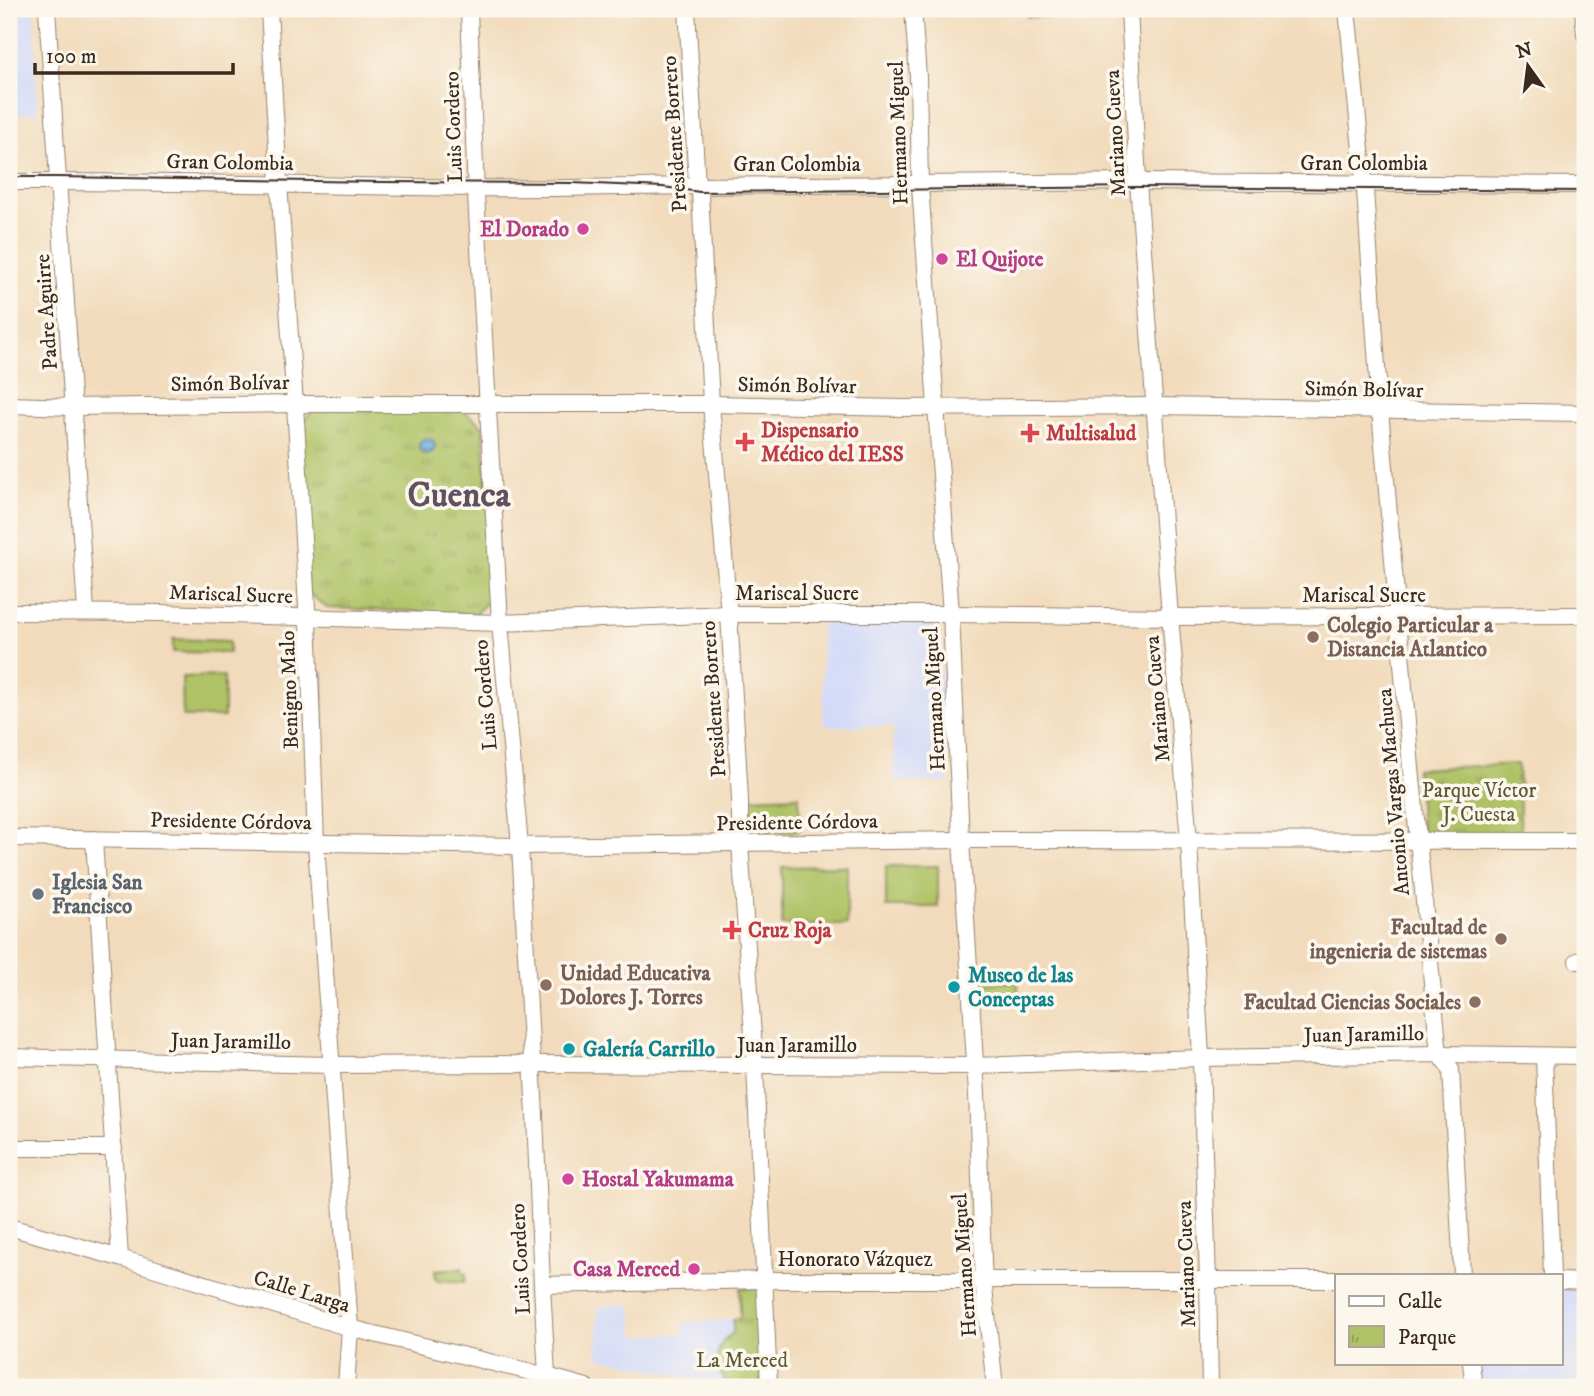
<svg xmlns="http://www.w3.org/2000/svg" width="1594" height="1396" viewBox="0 0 1594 1396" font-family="'IM FELL DW Pica',serif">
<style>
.built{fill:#d2d9f9}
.green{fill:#afc265;stroke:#757642;stroke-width:2}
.park{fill:url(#park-tufts);stroke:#757642;stroke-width:2}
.water{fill:url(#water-rules);stroke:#546c80;stroke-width:2}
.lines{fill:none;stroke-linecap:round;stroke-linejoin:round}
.minor-casing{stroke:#96826d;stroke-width:18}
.minor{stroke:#fff;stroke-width:16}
.tram{stroke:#3b2a1e;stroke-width:2}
.hotel-dot{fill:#d1479c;stroke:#fbf7ec;stroke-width:2.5}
.health-dot{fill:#e0444e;stroke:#fbf7ec;stroke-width:2.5}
.education-dot{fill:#8d6e63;stroke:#fbf7ec;stroke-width:2.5}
.worship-dot{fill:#6b7280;stroke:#fbf7ec;stroke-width:2.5}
.culture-dot{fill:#0f9aa8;stroke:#fbf7ec;stroke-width:2.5}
.labels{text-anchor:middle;stroke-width:7;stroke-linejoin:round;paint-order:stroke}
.street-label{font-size:21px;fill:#3b2a1e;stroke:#fbf7ec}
.hotel-label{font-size:21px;font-weight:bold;fill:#b23c85;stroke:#fbf7ec;text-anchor:end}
.health-label{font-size:21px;font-weight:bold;fill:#be3a42;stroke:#fbf7ec;text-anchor:start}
.education-label{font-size:21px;font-weight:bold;fill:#785e54;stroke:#fbf7ec;text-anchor:start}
.park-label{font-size:21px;fill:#5e5833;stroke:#fbf7ec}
.worship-label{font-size:21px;font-weight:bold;fill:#5b616d;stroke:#fbf7ec;text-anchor:start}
.culture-label{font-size:21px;font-weight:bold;fill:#0d838f;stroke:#fbf7ec;text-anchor:start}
.town-label{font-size:35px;font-weight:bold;fill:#605160;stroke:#fbf7ec}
</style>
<defs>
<pattern id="park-tufts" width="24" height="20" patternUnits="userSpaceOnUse" patternTransform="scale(1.75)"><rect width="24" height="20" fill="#afc265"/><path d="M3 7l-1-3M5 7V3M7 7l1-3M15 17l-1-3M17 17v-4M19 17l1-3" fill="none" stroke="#909e53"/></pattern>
<pattern id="water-rules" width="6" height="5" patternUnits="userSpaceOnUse" patternTransform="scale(1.75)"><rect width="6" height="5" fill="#6caee1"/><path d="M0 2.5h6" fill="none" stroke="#5a8eb6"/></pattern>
</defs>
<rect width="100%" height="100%" fill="#fbf7ec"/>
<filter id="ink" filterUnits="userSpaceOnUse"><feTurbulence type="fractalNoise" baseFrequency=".0143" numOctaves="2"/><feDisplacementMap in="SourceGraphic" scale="14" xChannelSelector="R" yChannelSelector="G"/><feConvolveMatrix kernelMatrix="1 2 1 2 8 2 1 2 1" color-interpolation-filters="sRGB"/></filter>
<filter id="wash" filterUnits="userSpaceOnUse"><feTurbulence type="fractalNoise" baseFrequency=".00686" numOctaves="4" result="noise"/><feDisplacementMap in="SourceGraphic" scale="28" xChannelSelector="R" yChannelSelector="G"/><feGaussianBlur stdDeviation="1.57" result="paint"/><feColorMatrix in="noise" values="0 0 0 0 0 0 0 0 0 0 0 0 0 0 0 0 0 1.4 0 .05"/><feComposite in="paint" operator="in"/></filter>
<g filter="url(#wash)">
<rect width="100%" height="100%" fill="#f2dbbc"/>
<g class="built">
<polygon points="9,9 34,9 37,113 9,115"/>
<polygon points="821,619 933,620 938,628 949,782 894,782 893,726 824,726"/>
<polygon points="1561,1290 1585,1291 1585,1339 1577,1339 1577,1387 1479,1387 1478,1363 1561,1363"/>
<polygon points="631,1304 635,1336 684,1334 682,1323 733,1319 733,1333 727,1337 733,1387 597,1357 598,1307"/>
</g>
<g class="green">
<polygon points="173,639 229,641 229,653 173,652"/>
<polygon points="224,676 224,717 183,717 182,677"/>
<polygon points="847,866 847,925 782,925 782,867"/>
<rect x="886" y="866" width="52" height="41"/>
<polygon points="1018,981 1018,998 1001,997 1000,994 979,997 978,985"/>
<polygon points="462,1268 462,1273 466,1273 465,1282 436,1280 435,1270"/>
</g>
<g class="park">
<polygon points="1027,9 1122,9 1122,14 1027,17"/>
<polygon points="316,408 463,410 483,426 493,596 475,614 327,608 307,592 298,426"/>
<polygon points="1518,764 1521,839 1422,839 1416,769"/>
<polygon points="799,796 800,831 748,833 747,798"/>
<path d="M764,1287L769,1387H732C713,1373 711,1347 733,1333V1319H740V1288Z"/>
</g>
<g class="water">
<circle cx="427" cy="446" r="8"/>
<polygon points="317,673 322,673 323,727 318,727"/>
</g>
</g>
<g filter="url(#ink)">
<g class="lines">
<defs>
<g id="minor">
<polyline points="47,9 86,612"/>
<polyline points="269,9 279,184 295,404 309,641 316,844 350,1328 346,1387"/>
<polyline points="469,9 476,194 500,623 520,846 535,1115 542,1285 547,1376"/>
<polyline points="687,9 697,186 700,192 711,404 729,614 737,747 740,799 740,843 755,1066 769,1387"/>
<polyline points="913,9 918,77 920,185 951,614 961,840 977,1094 984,1288 995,1387"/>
<polyline points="1129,9 1138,182 1169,603 1189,841 1201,1058 1208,1281 1210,1387"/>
<polyline points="1347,9 1365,190 1380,410 1411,768 1439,1054 1451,1069 1462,1275"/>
<polyline points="1583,9 1585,35"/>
<path d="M9,182C164,181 319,186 475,188C549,189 623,187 697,186L1138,182L1585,185"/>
<polyline points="9,405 73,407 295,404 711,404 902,408 1156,406 1585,413"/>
<polyline points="9,612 159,613 500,623 729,614 951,614 1171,617 1585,615"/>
<polyline points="9,838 520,846 961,840 1585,841"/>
<polyline points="94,839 120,1258"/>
<polyline points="1577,961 1585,961"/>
<polyline points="1544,1056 1552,1275"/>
<polyline points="9,1057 331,1065 531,1064 975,1066 1201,1058 1439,1054 1585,1056"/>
<polyline points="9,1148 114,1148"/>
<polyline points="9,1227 120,1258 350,1328 547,1376 586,1387"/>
<polyline points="1561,1281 1585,1282"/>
<polyline points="542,1285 764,1280 1337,1280"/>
<polyline points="1471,1363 1474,1387"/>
</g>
</defs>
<use href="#minor" class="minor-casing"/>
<use href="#minor" class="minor"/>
<polyline class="tram" points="9,177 57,177 381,182 573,183 663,187 700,192 1139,187 1585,191"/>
</g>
</g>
<g class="hotel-dot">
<circle cx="583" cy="229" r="7"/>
<circle cx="942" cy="259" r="7"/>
<circle cx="568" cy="1179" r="7"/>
<circle cx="694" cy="1269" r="7"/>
</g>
<g class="health-dot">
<path d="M1026.5 422.5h7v7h7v7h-7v7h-7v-7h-7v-7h7z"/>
<path d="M741.5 431.5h7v7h7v7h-7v7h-7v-7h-7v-7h7z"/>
<path d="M728.5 919.5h7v7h7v7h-7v7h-7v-7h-7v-7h7z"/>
</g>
<g class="education-dot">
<circle cx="1313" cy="637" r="7"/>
<circle cx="1501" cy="939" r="7"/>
<circle cx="546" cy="985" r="7"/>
<circle cx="1475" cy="1002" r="7"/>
</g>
<circle class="worship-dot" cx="38" cy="894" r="7"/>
<g class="culture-dot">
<circle cx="954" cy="987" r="7"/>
<circle cx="569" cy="1049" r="7"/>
</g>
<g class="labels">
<g class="street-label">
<text transform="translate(453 127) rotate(-92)" y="7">Luis Cordero</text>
<text transform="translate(898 133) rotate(-92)" y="7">Hermano Miguel</text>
<text transform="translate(1115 133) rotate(-93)" y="7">Mariano Cueva</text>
<text transform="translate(674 134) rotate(-94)" y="7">Presidente Borrero</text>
<text transform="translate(230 162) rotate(1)" y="7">Gran Colombia</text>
<text x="1364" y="170">Gran Colombia</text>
<text x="797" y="171">Gran Colombia</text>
<text transform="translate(46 312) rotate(-94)" y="7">Padre Aguirre</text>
<text transform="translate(230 383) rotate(-1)" y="7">Simón Bolívar</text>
<text transform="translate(797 385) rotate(1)" y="7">Simón Bolívar</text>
<text transform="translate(1364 389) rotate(1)" y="7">Simón Bolívar</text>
<text x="797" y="600">Mariscal Sucre</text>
<text transform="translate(231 594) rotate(2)" y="7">Mariscal Sucre</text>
<text x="1364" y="602">Mariscal Sucre</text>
<text transform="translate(289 690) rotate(-92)" y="7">Benigno Malo</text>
<text transform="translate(485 695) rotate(-95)" y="7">Luis Cordero</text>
<text transform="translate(713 699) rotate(-94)" y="7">Presidente Borrero</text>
<text transform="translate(934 699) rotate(-93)" y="7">Hermano Miguel</text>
<text transform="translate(1157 699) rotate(-95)" y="7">Mariano Cueva</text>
<text transform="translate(1393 792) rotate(-95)" y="7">Antonio Vargas Machuca</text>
<text transform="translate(231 821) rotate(1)" y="7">Presidente Córdova</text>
<text transform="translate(797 822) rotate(-1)" y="7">Presidente Córdova</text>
<text transform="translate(1364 1034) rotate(-1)" y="7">Juan Jaramillo</text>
<text transform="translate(231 1041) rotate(1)" y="7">Juan Jaramillo</text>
<text x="797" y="1052">Juan Jaramillo</text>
<text transform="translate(520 1259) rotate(-93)" y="7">Luis Cordero</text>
<text x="855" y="1266">Honorato Vázquez</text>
<text transform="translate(1186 1264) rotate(-92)" y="7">Mariano Cueva</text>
<text transform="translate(964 1265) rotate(-94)" y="7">Hermano Miguel</text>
<text transform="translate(302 1291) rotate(17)" y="7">Calle Larga</text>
</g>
<g class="hotel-label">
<text x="569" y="236">El Dorado</text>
<text x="956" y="266" text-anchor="start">El Quijote</text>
<text x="582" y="1186" text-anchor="start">Hostal Yakumama</text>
<text x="680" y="1276">Casa Merced</text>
</g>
<g class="health-label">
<text x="761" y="437">Dispensario<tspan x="761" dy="24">Médico del IESS</tspan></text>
<text x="1046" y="440">Multisalud</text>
<text x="748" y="937">Cruz Roja</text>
</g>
<g class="education-label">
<text x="1327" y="632">Colegio Particular a<tspan x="1327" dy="24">Distancia Atlantico</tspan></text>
<text x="1487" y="934" text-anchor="end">Facultad de<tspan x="1487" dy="24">ingenieria de sistemas</tspan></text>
<text x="560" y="980">Unidad Educativa<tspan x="560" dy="24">Dolores J. Torres</tspan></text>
<text x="1461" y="1009" text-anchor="end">Facultad Ciencias Sociales</text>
</g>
<g class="park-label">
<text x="1479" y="797">Parque Víctor<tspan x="1479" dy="24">J. Cuesta</tspan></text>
<text x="742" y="1367">La Merced</text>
</g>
<g class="worship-label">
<text x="52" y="889">Iglesia San<tspan x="52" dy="24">Francisco</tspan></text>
</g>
<g class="culture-label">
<text x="968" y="982">Museo de las<tspan x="968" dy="24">Conceptas</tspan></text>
<text x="583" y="1056">Galería Carrillo</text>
</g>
<g class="town-label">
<text x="459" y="506">Cuenca</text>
</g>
</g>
<rect width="1594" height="1396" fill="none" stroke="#fbf7ec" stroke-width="35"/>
<rect x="1335" y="1274" width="228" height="91" fill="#fbf7ec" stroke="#aea59a" stroke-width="2"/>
<rect x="1349" y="1296" width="35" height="10" fill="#ffffff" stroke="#aea59a" stroke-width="2"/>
<text x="1398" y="1308" font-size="21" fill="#3b2a1e">Calle</text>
<rect x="1349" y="1326" width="35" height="21" fill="url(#park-tufts)" stroke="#aea59a" stroke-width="2"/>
<text x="1398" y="1344" font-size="21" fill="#3b2a1e">Parque</text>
<g transform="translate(1528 66) rotate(346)" stroke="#fbf7ec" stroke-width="5" paint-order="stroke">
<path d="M0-5L12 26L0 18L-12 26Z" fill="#3b2a1e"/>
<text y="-10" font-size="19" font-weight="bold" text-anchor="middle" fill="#3b2a1e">N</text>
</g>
<path d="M35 63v10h198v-10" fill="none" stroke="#3b2a1e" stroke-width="3.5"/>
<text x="46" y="63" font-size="21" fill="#3b2a1e" stroke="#fbf7ec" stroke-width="5" paint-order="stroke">100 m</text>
</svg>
